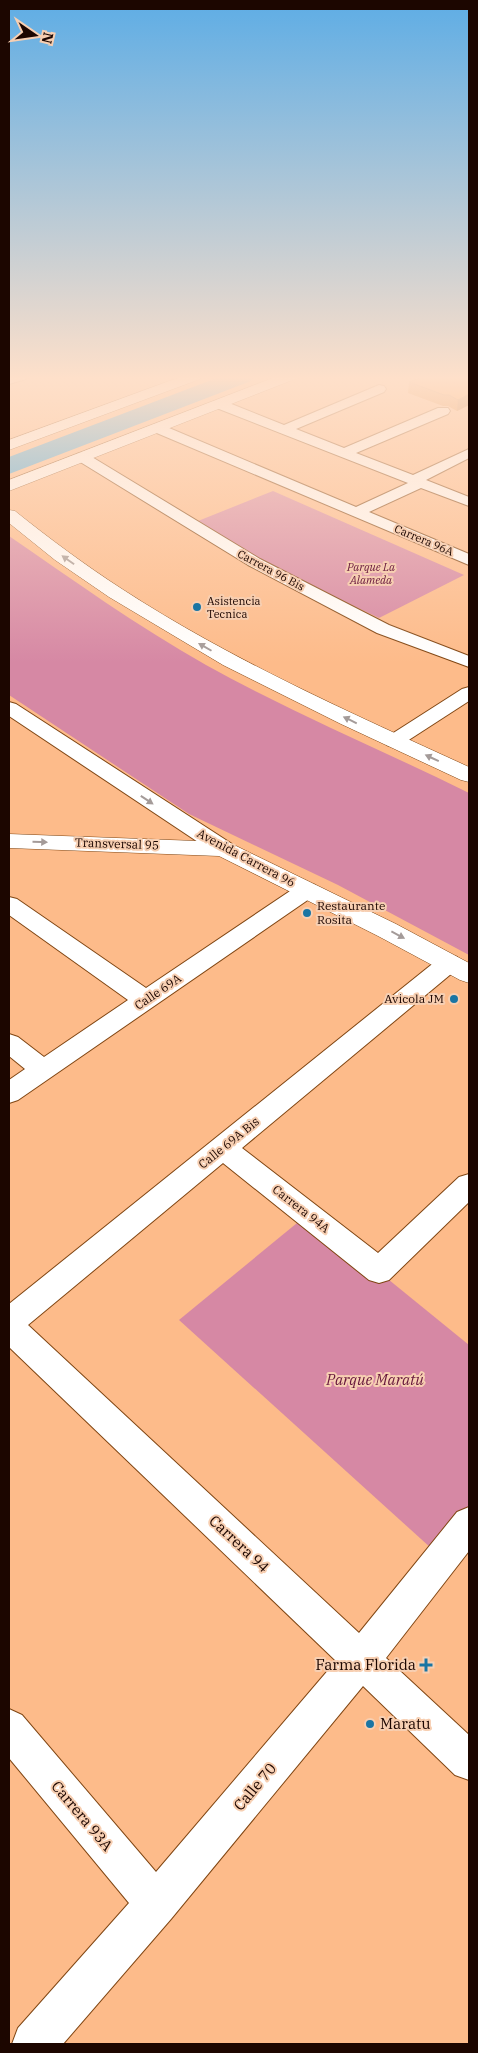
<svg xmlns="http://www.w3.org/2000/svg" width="478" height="2053" viewBox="0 0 478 2053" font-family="'IBM Plex Serif',serif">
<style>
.green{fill:#d688a4}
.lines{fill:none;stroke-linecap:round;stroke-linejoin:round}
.river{fill:#2fa3e0;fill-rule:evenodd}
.minor-casing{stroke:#804613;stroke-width:2}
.tertiary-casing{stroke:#804613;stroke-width:1}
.secondary-casing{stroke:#804613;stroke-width:1}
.minor{fill:#fff;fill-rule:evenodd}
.tertiary{fill:#fff;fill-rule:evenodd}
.secondary{fill:#fff;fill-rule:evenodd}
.wall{fill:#da7d28}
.shaded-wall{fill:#b16621}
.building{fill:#fd912f;stroke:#b16621}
.oneway{fill:#a49b99}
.poi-dot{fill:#1a75a3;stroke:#f7cfb2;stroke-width:2}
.labels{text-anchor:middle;stroke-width:4;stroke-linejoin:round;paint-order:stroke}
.far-street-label{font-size:11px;fill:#1c0600;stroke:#f7cfb2}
.far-park-label{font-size:11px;font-style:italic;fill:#67173c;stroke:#f7cfb2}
.far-poi-label{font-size:11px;fill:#1c0600;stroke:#f7cfb2;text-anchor:start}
.street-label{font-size:12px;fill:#1c0600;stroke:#f7cfb2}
.poi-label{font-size:12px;fill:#1c0600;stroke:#f7cfb2;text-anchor:start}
.near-park-label{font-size:15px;font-style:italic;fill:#67173c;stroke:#f7cfb2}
.near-street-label{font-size:15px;fill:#1c0600;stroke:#f7cfb2}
.near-poi-label{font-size:15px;fill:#1c0600;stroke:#f7cfb2;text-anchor:end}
</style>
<rect width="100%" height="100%" fill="#fdbb8a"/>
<g class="green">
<polygon points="273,491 464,575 379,618 258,560 198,521"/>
<path d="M9,536C73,580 137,626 206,665C291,712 382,750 469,793V955L338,885L189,814L9,695Z"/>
<polygon points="308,1214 469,1345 469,1524 442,1558 179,1320"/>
</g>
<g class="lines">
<polygon class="river" points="222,376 255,376 251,381 9,474 9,457"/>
<defs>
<g id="minor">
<polygon points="9,376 27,376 26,379 9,384"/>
<polygon points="379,385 384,386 386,389 384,392 296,429 344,448 438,408 448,408 450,411 448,414 356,453 413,475 469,449 469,458 426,480 469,497 469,506 421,488 369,512 469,554 469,565 152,431 150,428 157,424 162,425 356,507 408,483 214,407 212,404 214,401 224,401 284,425"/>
<polygon points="82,453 87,454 260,559 389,625 469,656 469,667 377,633 248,565 77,460 75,457 77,454"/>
<polygon points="469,687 469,701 401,745 394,747 387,745 384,741 387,737 462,689"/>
<polygon points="9,702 16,704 232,844 235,849 232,854 224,856 216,854 9,716"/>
<polygon points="307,883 315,885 318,890 315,895 18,1100 9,1103 9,1080 25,1069 9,1056 9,1034 18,1037 44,1057 128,1000 9,915 9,897 17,899 146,988 299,885"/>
<polygon points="449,955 457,957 461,963 457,969 242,1148 378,1253 459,1177 469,1174 469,1202 389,1280 379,1283 369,1280 223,1163 28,1325 359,1633 457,1512 469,1507 469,1551 386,1658 469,1735 469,1780 455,1775 363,1686 171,1919 63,2044 12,2044 18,2028 129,1903 9,1758 9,1709 22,1715 156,1872 336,1661 9,1347 9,1304 441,957"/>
</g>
<g id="tertiary">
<polygon points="183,376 202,376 200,379 9,450 9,440"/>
<polygon points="278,376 297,376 295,379 9,491 9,480"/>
</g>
<g id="secondary">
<path d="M9,510L15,511C50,539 85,565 122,589C231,660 351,713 469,767V782L461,780L341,724L223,665L109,597L55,560L9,523Z"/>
<polygon points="9,834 224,842 232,844 396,924 469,963 469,983 460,980 378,936 219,856 9,848"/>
</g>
</defs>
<use href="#minor" class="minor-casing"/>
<use href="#tertiary" class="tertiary-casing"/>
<use href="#secondary" class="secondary-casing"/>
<use href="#minor" class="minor"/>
<use href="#tertiary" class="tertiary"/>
<use href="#secondary" class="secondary"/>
</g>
<polygon class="wall" points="469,376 469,405 457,411 448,406 443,406 408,393 409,382"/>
<polygon class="shaded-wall" points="469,394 469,405 457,411 458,400"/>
<polygon class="building" points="425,376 469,376 469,394 458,400 449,395 444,395 409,382"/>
<defs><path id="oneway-solid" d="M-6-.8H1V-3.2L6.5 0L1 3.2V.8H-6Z" transform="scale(1.25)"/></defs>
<g class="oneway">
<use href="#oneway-solid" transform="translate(68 560) rotate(-145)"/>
<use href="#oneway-solid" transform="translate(205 647) rotate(-150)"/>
<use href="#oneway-solid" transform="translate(350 720) rotate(-154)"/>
<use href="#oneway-solid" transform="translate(432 758) rotate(-155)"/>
<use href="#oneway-solid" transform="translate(147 800) rotate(34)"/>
<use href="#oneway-solid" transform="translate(40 842) rotate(2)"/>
<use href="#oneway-solid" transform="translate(398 935) rotate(28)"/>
</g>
<linearGradient id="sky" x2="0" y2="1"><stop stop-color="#5eade5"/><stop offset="0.57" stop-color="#fee0ca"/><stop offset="1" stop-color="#fee0ca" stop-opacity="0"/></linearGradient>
<rect width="478" height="663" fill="url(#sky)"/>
<g class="poi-dot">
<circle cx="197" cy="607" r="5"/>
<circle cx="307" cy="913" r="5"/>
<circle cx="454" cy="999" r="5"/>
<path d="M423.5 1657.5h5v5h5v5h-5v5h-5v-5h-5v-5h5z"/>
<circle cx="370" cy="1724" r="5"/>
</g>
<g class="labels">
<g class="far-street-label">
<text transform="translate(424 540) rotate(23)" y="4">Carrera 96A</text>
<text transform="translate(271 570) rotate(28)" y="4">Carrera 96 Bis</text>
</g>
<g class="far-park-label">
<text x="371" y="571">Parque La<tspan x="371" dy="13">Alameda</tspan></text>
</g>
<g class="far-poi-label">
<text x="207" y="605">Asistencia<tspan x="207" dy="13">Tecnica</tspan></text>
</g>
<g class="street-label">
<text transform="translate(117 844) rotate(2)" y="4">Transversal 95</text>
<text transform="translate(246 858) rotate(28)" y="4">Avenida Carrera 96</text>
<text transform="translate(158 992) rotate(-34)" y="4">Calle 69A</text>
<text transform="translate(229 1143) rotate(-39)" y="4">Calle 69A Bis</text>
<text transform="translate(301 1209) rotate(38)" y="4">Carrera 94A</text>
</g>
<g class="poi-label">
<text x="317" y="910">Restaurante<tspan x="317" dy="14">Rosita</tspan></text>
<text x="444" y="1003" text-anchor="end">Avicola JM</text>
</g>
<g class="near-park-label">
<text x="375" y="1385">Parque Maratú</text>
</g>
<g class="near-street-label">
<text transform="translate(239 1544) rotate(43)" y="5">Carrera 94</text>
<text transform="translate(255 1787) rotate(-50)" y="5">Calle 70</text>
<text transform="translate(82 1816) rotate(50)" y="5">Carrera 93A</text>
</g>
<g class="near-poi-label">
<text x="416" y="1670">Farma Florida</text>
<text x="380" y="1729" text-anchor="start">Maratu</text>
</g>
</g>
<rect width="478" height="2053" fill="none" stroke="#1c0600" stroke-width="20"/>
<g transform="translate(35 35) rotate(103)" stroke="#f7cfb2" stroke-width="4" paint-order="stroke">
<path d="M0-4L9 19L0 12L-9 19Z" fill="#1c0600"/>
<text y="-8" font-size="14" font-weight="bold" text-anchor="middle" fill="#1c0600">N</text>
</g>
</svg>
